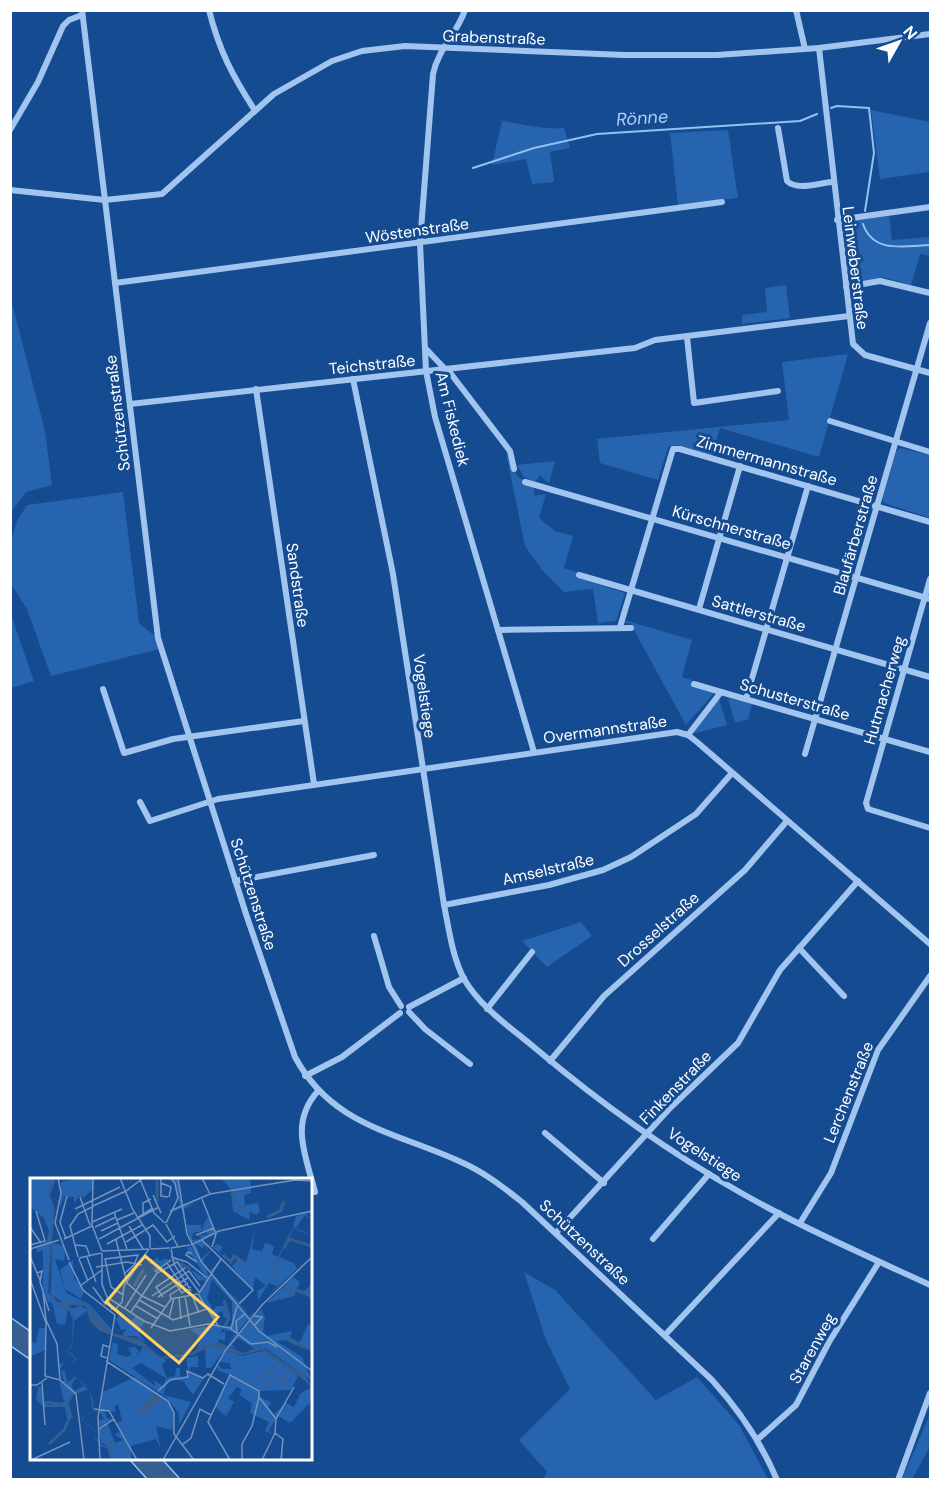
<svg xmlns="http://www.w3.org/2000/svg" width="941" height="1490" viewBox="0 0 941 1490" font-family="'DM Sans',sans-serif">
<style>
.green{fill:#2764af}
.water{fill:#375e91;stroke:#94c0f3;stroke-width:1.5}
.lines{fill:none;stroke-linecap:round;stroke-linejoin:round}
.stream{stroke:#94c0f3;stroke-width:2}
.street{stroke:#a2c5f0;stroke-width:6}
.labels{text-anchor:middle;stroke-width:6;stroke-linejoin:round;paint-order:stroke}
.street-label{font-size:16px;fill:#fff;stroke:#154b90}
.water-label{font-size:18px;font-style:italic;fill:#aecff7;stroke:#154b90}
.inset-river{fill:none;stroke:#375e91;stroke-width:3}
.inset-road{fill:none;stroke:#7393bc;stroke-width:1.5}
.view{fill:#ffd161;fill-opacity:0.15;stroke:#ffd161;stroke-width:3}
.inset-edge{fill:none;stroke:#fff;stroke-width:3}
</style>
<rect width="100%" height="100%" fill="#154b90"/>
<g class="green">
<polygon points="871,110 930,122 930,172 880,179"/>
<path d="M502,121C523,124 543,130 564,128L570,148L550,152L554,182L532,184L526,159L492,165Z"/>
<polygon points="728,130 738,198 678,205 670,133"/>
<polygon points="889,216 892,240 930,237 930,256 920,254 911,285 886,278 861,281 852,275 846,226 853,220"/>
<polygon points="786,285 790,318 742,324 742,315 767,312 765,288"/>
<polygon points="11,299 45,431 52,485 26,492 11,512"/>
<polygon points="848,354 819,457 720,428 712,455 677,445 668,447 658,480 600,463 597,439 789,420 782,362"/>
<polygon points="900,448 930,455 930,518 884,503 882,498 896,452"/>
<polygon points="506,453 517,476 534,487 534,496 546,494 539,518 555,531 573,536 564,568 580,573 579,578 625,593 616,621 598,623 593,589 564,592 543,571 525,546"/>
<polygon points="555,461 549,483 540,475 535,482 524,477 517,465"/>
<polygon points="123,492 139,623 156,637 159,649 51,676 27,609 11,584 10,544 17,521 27,505"/>
<polygon points="11,615 34,681 11,688 10,688"/>
<polygon points="624,620 692,640 682,677 692,680 691,685 715,692 686,725 630,623 623,623"/>
<polygon points="728,698 752,704 748,719 735,723"/>
<polygon points="719,699 727,725 695,733 695,729"/>
<polygon points="581,922 592,936 547,967 522,941"/>
<polygon points="524,1272 555,1290 656,1400 697,1377 739,1425 768,1479 543,1479 547,1472 519,1440 570,1389 546,1340"/>
<polygon points="930,1414 930,1447 912,1479 902,1479"/>
</g>
<g class="water">
<polygon points="10,1317 31,1332 31,1360 11,1346"/>
<polygon points="129,1459 162,1459 180,1479 147,1479"/>
</g>
<g class="lines">
<g class="stream">
<polyline points="831,108 837,106 869,108 874,153 865,211"/>
<polyline points="473,168 534,148 597,134 800,121 817,114"/>
<path d="M863,224C873,254 905,246 930,245"/>
</g>
<g class="street">
<path d="M82,10L158,638L246,914L295,1057C332,1126 396,1132 461,1162C484,1172 503,1187 522,1202L712,1380C740,1411 761,1442 777,1480"/>
<path d="M209,10C219,50 232,75 254,109"/>
<path d="M465,10C457,34 438,49 433,74L420,243L426,371L435,417L534,752"/>
<polyline points="796,10 805,49"/>
<polyline points="819,48 853,344 865,355 930,373"/>
<path d="M778,128L787,181C797,191 819,183 832,182"/>
<polyline points="10,130 38,82 63,26 69,20 82,15"/>
<polyline points="10,190 105,200 162,194 274,94 332,61 362,51 405,46 624,55 717,55 819,48 930,34"/>
<polyline points="837,220 930,207"/>
<polyline points="115,283 722,202"/>
<polyline points="846,287 880,281 930,293"/>
<polyline points="687,337 694,403 778,391"/>
<polyline points="427,350 446,370"/>
<polyline points="448,370 510,451 514,469"/>
<path d="M353,379L393,574L444,905C449,929 452,956 464,979C481,1008 510,1027 535,1048C599,1102 670,1153 743,1194C803,1228 867,1256 930,1285"/>
<polyline points="256,389 314,784"/>
<polyline points="130,404 635,348 655,340 849,316"/>
<polyline points="830,421 930,452"/>
<polyline points="525,482 930,599"/>
<polyline points="579,575 930,677"/>
<polyline points="930,579 866,803 868,809 930,828"/>
<polyline points="699,609 740,466"/>
<polyline points="620,627 673,449 680,449 930,522"/>
<polyline points="498,630 631,628"/>
<polyline points="694,684 721,692"/>
<polyline points="103,689 124,753 173,739 304,721"/>
<polyline points="746,699 808,486"/>
<polyline points="688,735 721,692 930,752"/>
<polyline points="805,754 930,323"/>
<polyline points="140,802 150,821 218,799 677,732 688,735 697,742 930,944"/>
<polyline points="235,881 374,855"/>
<polyline points="444,905 549,885 603,870 631,857 696,814 732,773"/>
<polyline points="374,936 389,987 401,1006"/>
<polyline points="799,948 844,996"/>
<polyline points="409,1007 464,978"/>
<polyline points="487,1009 532,952"/>
<polyline points="409,1012 425,1029 470,1064"/>
<polyline points="550,1061 604,996 745,870 787,821"/>
<polyline points="305,1076 342,1057 400,1013"/>
<polyline points="545,1133 604,1183"/>
<path d="M315,1192C306,1156 289,1123 318,1091"/>
<polyline points="800,1223 831,1173 878,1050 930,976"/>
<polyline points="556,1233 671,1107 738,1043 780,970 858,881"/>
<polyline points="653,1239 709,1174"/>
<polyline points="665,1335 779,1213"/>
<polyline points="758,1439 796,1405 829,1342 879,1262"/>
<polyline points="898,1480 930,1393"/>
</g>
</g>
<g class="labels">
<g class="street-label">
<text transform="translate(494 37) rotate(2)" y="6">Grabenstraße</text>
<text transform="translate(417 230) rotate(-8)" y="6">Wöstenstraße</text>
<text transform="translate(856 268) rotate(83)" y="6">Leinweberstraße</text>
<text transform="translate(372 364) rotate(-6)" y="6">Teichstraße</text>
<text transform="translate(117 413) rotate(-97)" y="6">Schützenstraße</text>
<text transform="translate(453 419) rotate(76)" y="6">Am Fiskediek</text>
<text transform="translate(767 460) rotate(16)" y="6">Zimmermannstraße</text>
<text transform="translate(732 527) rotate(16)" y="6">Kürschnerstraße</text>
<text transform="translate(855 535) rotate(-74)" y="6">Blaufärberstraße</text>
<text transform="translate(298 585) rotate(82)" y="6">Sandstraße</text>
<text transform="translate(759 613) rotate(16)" y="6">Sattlerstraße</text>
<text transform="translate(884 690) rotate(-74)" y="6">Hutmacherweg</text>
<text transform="translate(425 696) rotate(82)" y="6">Vogelstiege</text>
<text transform="translate(795 699) rotate(16)" y="6">Schusterstraße</text>
<text transform="translate(605 729) rotate(-8)" y="6">Overmannstraße</text>
<text transform="translate(548 869) rotate(-13)" y="6">Amselstraße</text>
<text transform="translate(254 894) rotate(72)" y="6">Schützenstraße</text>
<text transform="translate(658 929) rotate(-42)" y="6">Drosselstraße</text>
<text transform="translate(675 1087) rotate(-46)" y="6">Finkenstraße</text>
<text transform="translate(848 1092) rotate(-68)" y="6">Lerchenstraße</text>
<text transform="translate(705 1154) rotate(33)" y="6">Vogelstiege</text>
<text transform="translate(585 1242) rotate(43)" y="6">Schützenstraße</text>
<text transform="translate(812 1348) rotate(-61)" y="6">Starenweg</text>
</g>
<g class="water-label">
<text transform="translate(642 118) rotate(-4)" y="6">Rönne</text>
</g>
</g>
<g transform="translate(30 1178)">
<rect width="282" height="282" fill="#154b90"/>
<path d="M0,0L24,1L19,17L23,29L18,114L31,128L40,131L51,128L58,132L44,143L38,131L35,147L27,146L22,124H18L13,111V73L7,74L6,69L17,63L19,53L14,40L0,29ZM47,0H63L62,12L54,19L49,18L44,26V19L34,18L30,30L31,4ZM142,0H147L153,32V28L165,25L154,31L156,47H171V53L178,38L183,50L176,52L184,51L185,55L172,62L184,55L172,61L168,57H177L176,52L163,55L162,62L171,61L161,65L151,30L141,35L150,27ZM191,0L220,1L221,8L264,3L221,9V15L214,17L215,27L228,25L230,33L226,37L220,34L219,42L203,33L201,12ZM282,33V34L277,36V39L282,38L281,43V39L277,40L275,37L266,50L282,57L263,51L259,60L282,68L258,61L249,79L264,85L267,91L239,117L247,108L239,105L228,123L227,113L236,108L225,99L223,112L202,89L208,81L204,79L216,85L225,51L222,71L232,73L235,65L244,68L242,76L248,79L262,51L269,52L263,49L266,38L281,34L230,45ZM171,62L178,67L176,72V67L172,70L166,66L171,81L187,66L193,69L189,74L201,84L204,79L199,88L200,84L183,70L172,84L180,93L191,81L182,95L177,91L178,98L181,96L209,124L214,120L210,126L219,138L225,134L219,140L209,126L204,129L209,127L218,141L197,168L205,155L192,151L190,156L195,153V163L189,161L188,165L166,171L172,160L160,151L189,147L168,116L176,103L168,102L161,92L141,82L125,94L122,91L128,85L118,86L128,79L129,83L134,81L144,82L177,101L157,70L161,68L170,83L163,68ZM182,101L202,124V148L189,149L185,136L193,133L194,140L199,139L197,128H187L183,132L177,120ZM22,64L33,68L35,75L34,83L25,81L36,115L59,126L83,153L81,155L56,125L34,126L21,116ZM43,82L44,100L66,124L54,114L51,121L35,111L30,92ZM263,99L270,104L267,111L274,113L282,106V121L267,112L264,118L237,125ZM231,131L235,139L233,154L237,158L262,153L260,160L270,164L278,146L282,147V173L257,162L246,163L272,179L282,203L235,170L225,171L208,160L202,167L206,170L199,169ZM90,135L102,143L105,138L115,143L112,149L105,148L111,150L109,155L116,165L106,158H92L96,151L91,152L86,141ZM9,150H15V172L1,178L0,163L6,165ZM83,164L88,167L87,176L97,179L102,176L98,170L105,169L109,173L105,181L113,169L136,182L132,187L137,200L145,198L146,190H150V199L159,198L156,180L168,178V189H160L159,194L174,200L163,217L153,203L144,201L137,206L133,217L79,182ZM111,185L136,200L133,208L124,202L125,208L102,190ZM188,168L195,171L181,190H176L175,169L165,176L162,177L173,169ZM197,172L211,178L233,173L268,198L261,212L229,213V219L241,224L238,229L244,236L256,225L264,229L270,216L281,209L269,197L282,208L280,225L260,245L248,238L239,252L242,256L235,253L239,244L220,235L222,225L209,217L212,212L207,209L198,220L204,224L196,238L185,229L200,197L187,192L188,186L192,191H201L200,185L189,184ZM34,184L30,192L35,193L37,205L46,200L41,208L45,213L54,208L57,212L42,217L38,225L42,238L38,247L35,229H13L6,221L8,209H12V224L19,227L34,224L29,202L34,203L29,187ZM105,199L136,221L143,232V252L126,248L131,271L126,261L101,268V282H81L77,270L70,268V264L72,267L78,269V273L79,269L71,264L69,251L75,249L70,250L69,243L74,241L70,235L73,214ZM88,226L92,243L87,245L92,258L90,254L84,256L93,262L85,265L77,244L85,242L77,240L74,232L86,234L84,229ZM134,217L161,224L149,247V235Z" fill="#2764af" fill-rule="evenodd"/>
<path d="M23,0L25,4L20,17L25,30L18,108L27,124L56,125L81,155L110,161L130,179L159,176L176,166L190,165L213,175L230,168L276,199L282,208L232,172L211,177L181,168L162,177L130,181L115,170L70,153L60,144L56,128L39,127L44,134V146L42,168L41,170L38,172V173L43,177L46,181L44,183L37,187L35,201L40,203L44,199H46L52,204L61,216L63,222L64,233L52,241L64,252V259L70,263L72,267L80,270V262L86,268L79,273L91,282L83,277L82,281L78,270L72,267L64,260V253L51,241L63,233L60,215L47,200L39,204L35,201L37,187L45,181L37,173L42,166L43,135L24,123L17,106L23,29L19,17ZM246,187V191L225,205V209L231,210L243,201L254,203V192L256,198L260,195L256,205L243,203L233,211L225,210L223,204ZM124,215L132,221L113,236L108,231Z" fill="#375e91"/>
<path class="inset-river" d="M127,0V23M202,14L205,25L215,30M237,39L250,33L254,24M254,70L259,61L282,68M193,77L201,84L204,78L216,86M143,82L161,91M242,97L249,79M104,108L114,91M253,109L278,116L282,107M194,122L199,139L195,148M258,162L282,172M14,224L33,227M41,240L37,225L43,215M19,266L35,251L37,244"/>
<path class="inset-road" d="M28,0L31,15L25,45L39,82M63,0L62,47L72,73M90,0L103,32L120,58V70M131,0V18L138,19M148,0L157,56L171,83L229,153L282,193M110,1L124,35L135,45M131,5L141,9L139,19M180,16L265,2L282,3M123,17L131,35M50,19L60,47M172,21L186,56L182,69M63,28L96,13L113,0M45,31L90,9M140,33L180,16L172,0M84,34L97,71M113,36V25L121,21M107,40L123,30M87,42L104,35M62,44L92,31M136,45L148,20L145,5L140,0M136,46L148,69M99,48L113,71M0,49L11,65M65,49L86,39M71,53L88,45M166,57L184,50M34,61L62,48M36,61L30,44L37,18M69,61L129,29M86,62L97,105L112,118L135,129M172,62L223,112L209,126M96,64L123,47L137,64L145,58M77,66L112,47M0,67L15,63L6,33M45,67L56,68L60,78M161,67L189,53L282,33M141,70L160,67M0,71L29,62M120,71L140,70M72,73L119,71M72,75V106L82,132M162,76L158,74L156,77L167,84M0,78L10,102M48,79L40,48L48,36L62,29M57,79L66,104M141,79L157,84L177,100M49,80L71,75M49,81L58,103M39,84L53,112L85,137L68,239L70,282M137,85L151,106M66,89L97,84L112,87M125,94L141,82M7,95L12,93L10,104L19,133M127,95L144,86L141,71M0,101L16,145L15,198L30,202L27,166L16,142L13,114M143,102L152,115L161,109M50,108L72,92M63,109L76,127M161,113L144,86L147,84L169,114M169,115L191,81M92,116L81,109L75,81L108,77L104,87L94,96M168,116L189,149M162,117L169,135M122,118L159,93L170,108M155,118L160,148M128,119L159,99M133,119L126,109L155,90M149,119L151,141M80,121L114,143L140,153L178,146L200,150L221,166L238,164L247,169M141,121L140,117L158,105M109,122L143,142L180,130M106,128L128,141M95,130L116,97M84,133L92,124L94,108L119,71M101,134L127,95M139,140L144,120M224,148L232,139L224,138M121,150L141,121L168,116M201,151L207,128M207,156L206,143L215,136M77,180L71,178L73,167L79,169M76,183L138,223L144,235V256L164,282M30,202L46,216L54,282M12,205L15,247M0,207H7L17,200M128,213L140,202L158,199L157,193L173,200L178,196L194,206M64,231L79,233L107,282M246,241L264,209M69,251L84,241M152,267L161,260L170,231L181,237M1,282L40,264M133,282L195,173L232,127L282,79M200,282L178,244L200,197L229,213V219L246,241L245,255L253,261L251,282M212,282V266L222,248L229,219M232,282L245,255"/>
<path class="view" d="M115,78L188,139L149,185L76,124Z"/>
<rect width="282" height="282" class="inset-edge"/>
</g>
<rect width="941" height="1490" fill="none" stroke="#ffffff" stroke-width="24"/>
<g transform="translate(899 42) rotate(50)" stroke="#154b90" stroke-width="4.5" paint-order="stroke">
<path d="M0-4.5L10 22L0 15L-10 22Z" fill="#ffffff"/>
<text y="-9" font-size="16" font-weight="bold" text-anchor="middle" fill="#ffffff">N</text>
</g>
</svg>
